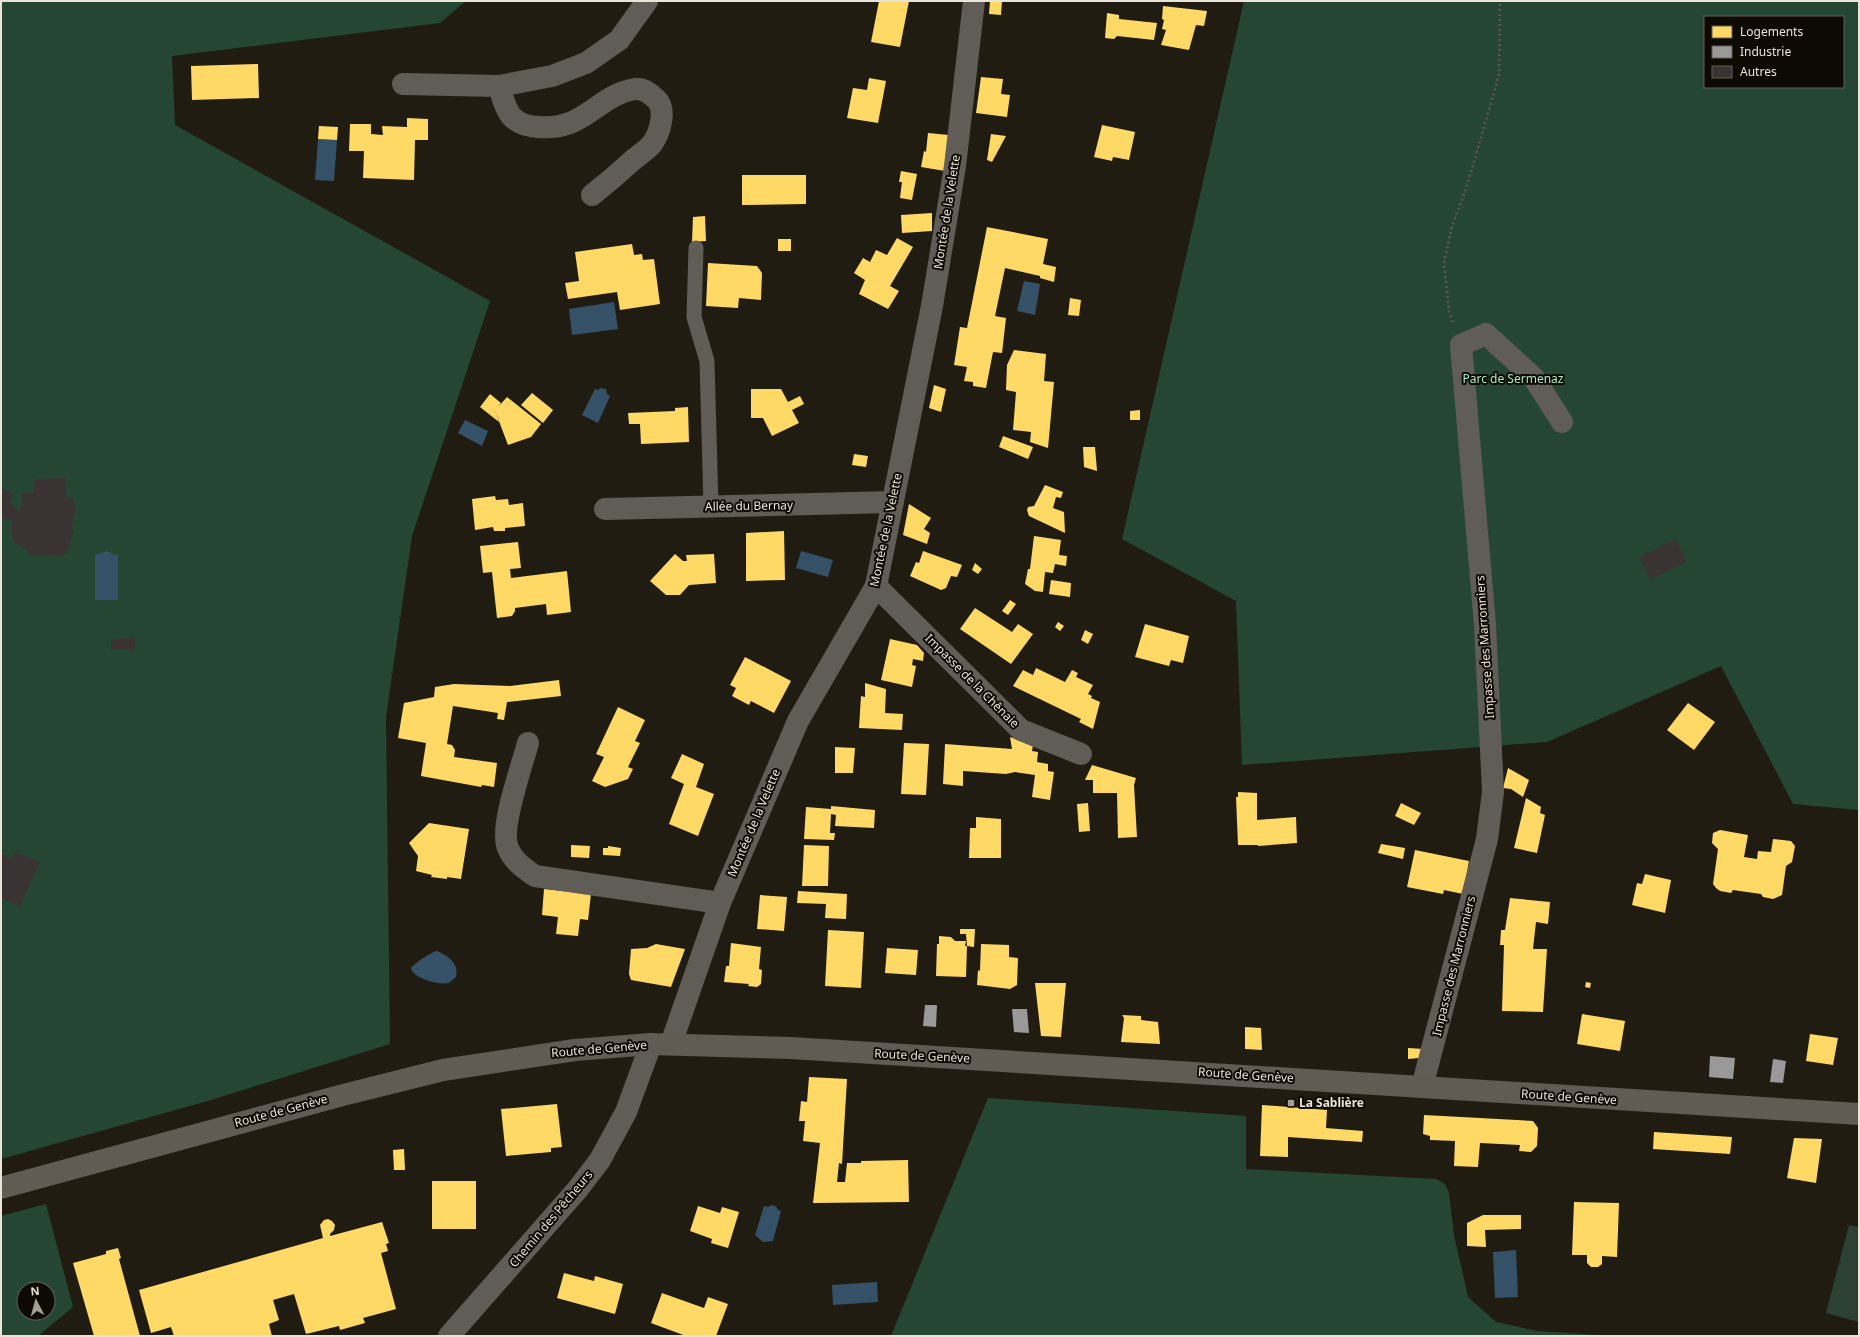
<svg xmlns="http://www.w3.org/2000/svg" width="1860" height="1337" viewBox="0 0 1860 1337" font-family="'Noto Sans',sans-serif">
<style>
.green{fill:#2d4034}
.forest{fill:#264634;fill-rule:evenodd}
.water{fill:#345167}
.homes{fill:#ffd966}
.industry{fill:#999}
.building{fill:#3a3334}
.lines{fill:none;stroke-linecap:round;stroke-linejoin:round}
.path{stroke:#5d5953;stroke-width:2.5;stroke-dasharray:2 3;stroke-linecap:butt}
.service{stroke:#605c56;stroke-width:15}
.minor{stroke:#605c56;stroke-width:22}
.primary{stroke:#615c53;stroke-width:22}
.poi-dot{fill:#a49e93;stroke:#0d0903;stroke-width:1.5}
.labels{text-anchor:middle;stroke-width:4;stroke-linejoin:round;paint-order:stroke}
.street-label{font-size:12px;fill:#eae4d8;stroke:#0d0903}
.park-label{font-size:12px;fill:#a8ebc4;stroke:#0d0903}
.poi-label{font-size:12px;font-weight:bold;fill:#eae4d8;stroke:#0d0903;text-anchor:start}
</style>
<rect width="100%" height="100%" fill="#211c12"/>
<polygon class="green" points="1849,1225 1859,1227 1859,1322 1826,1313"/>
<g class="forest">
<polygon points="1,1 466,1 440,23 172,56 175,125 490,301 412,536 386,717 390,1044 211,1100 1,1159"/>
<path d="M1244,1H1859V810L1793,804L1721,666L1547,742L1242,765L1236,601L1122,539ZM1705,17H1843V87H1705Z"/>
<polygon points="988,1098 1246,1116 1246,1169 1436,1179 1445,1184 1449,1193 1454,1235 1468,1297 1496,1322 1537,1331 1614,1336 891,1336"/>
<path d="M46,1204L73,1307L38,1336H1V1216ZM24,1289H48V1313H24Z"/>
</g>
<g class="water">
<polygon points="318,139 337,140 334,181 315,180"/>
<polygon points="1024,281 1040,284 1035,315 1017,311"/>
<polygon points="614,302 618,329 572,335 569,309"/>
<polygon points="600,388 606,389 607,394 610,396 598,423 582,415 595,389 598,390"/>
<polygon points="465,420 488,431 482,446 458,433"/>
<polygon points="107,551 114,555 118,555 118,600 95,600 95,555"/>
<polygon points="801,551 833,560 828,577 796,568"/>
<path d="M437,951C449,956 459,964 456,977L449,983C439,985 419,980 412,971L411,968C415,963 431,952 437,951Z"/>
<polygon points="771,1205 776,1206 778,1210 781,1211 773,1241 763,1242 755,1235 764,1206 768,1207"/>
<polygon points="1516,1250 1518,1297 1495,1298 1493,1252"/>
<polygon points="877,1282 878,1302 833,1305 832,1285"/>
</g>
<g class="homes">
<polygon points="879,1 909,1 900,47 871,42"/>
<polygon points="990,1 1002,1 1001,15 989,14"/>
<polygon points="1163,6 1207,11 1204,26 1196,25 1189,50 1161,45 1166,30 1162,29 1164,20 1162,19"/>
<polygon points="1107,13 1119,15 1119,19 1157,23 1154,40 1117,36 1114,39 1105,38"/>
<polygon points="258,64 259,98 192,100 191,66"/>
<polygon points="981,77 1003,79 1001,94 1010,95 1007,117 976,113"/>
<polygon points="869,78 886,81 878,123 847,118 853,88 867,90"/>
<polygon points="407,118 428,119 428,140 415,140 414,180 363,178 364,151 349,151 350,124 371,124 371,134 383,135 382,126 407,127"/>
<polygon points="1102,125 1135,132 1129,160 1113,157 1112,161 1094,157"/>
<polygon points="319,126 338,127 337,140 318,139"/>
<polygon points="928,133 949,135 945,171 921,167 924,151 926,152"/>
<polygon points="991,134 1006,136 992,162 987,160"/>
<polygon points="901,171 917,174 912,200 900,198 902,182 899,182"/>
<polygon points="742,175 806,175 806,204 742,205"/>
<polygon points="932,213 932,231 902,233 901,215"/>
<polygon points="705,216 706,241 692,242 693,217"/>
<polygon points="987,227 1048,239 1043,264 1056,267 1054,282 1040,278 1040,276 1005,268 995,316 1006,318 1002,353 993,352 986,388 973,386 973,382 964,381 967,367 954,365 960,327 967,328"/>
<polygon points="897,238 913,247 890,286 899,291 888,309 859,294 865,280 854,273 863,258 870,262 876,250 887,255"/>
<rect x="778" y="239" width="13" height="12"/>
<polygon points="632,244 634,255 642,254 643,260 654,259 660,304 620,310 617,292 568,299 565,283 579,281 575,252"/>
<polygon points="708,263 757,266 762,273 761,300 739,298 738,308 706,306"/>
<polygon points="1070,298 1081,300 1079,316 1068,315"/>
<polygon points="1014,350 1046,354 1044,381 1054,382 1048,448 1030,442 1031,432 1013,430 1016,392 1006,390 1007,365"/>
<polygon points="934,385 946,389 941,412 929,408"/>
<polygon points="751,389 781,389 788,402 800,396 804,404 792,410 799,423 772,436 763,418 751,418"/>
<polygon points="532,393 553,410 543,423 521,405"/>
<polygon points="490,394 501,403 498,407 507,397 541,424 531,437 508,445 494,408 499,422 480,407"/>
<polygon points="688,407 689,442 641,444 640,424 629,424 628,413 675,411 675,408"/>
<polygon points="1140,410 1140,420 1130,420 1130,411"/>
<polygon points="1003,436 1033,447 1028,459 999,447"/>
<polygon points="1083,447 1095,447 1097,471 1084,467"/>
<polygon points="854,454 868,456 866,467 852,465"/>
<polygon points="1045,485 1063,492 1061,498 1056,497 1053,508 1064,512 1065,533 1029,516 1027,510 1028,507 1034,506"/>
<polygon points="495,496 496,500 508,499 509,505 523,503 525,526 505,528 505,531 494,531 493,527 475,530 472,499"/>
<polygon points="909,504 931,518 924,529 930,533 927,544 903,535"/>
<polygon points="784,531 785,580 746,581 746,533"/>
<polygon points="1034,536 1061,540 1059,555 1067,556 1066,566 1055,564 1053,573 1045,572 1043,592 1035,591 1025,584 1028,569 1030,569"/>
<polygon points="518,542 521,568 510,569 511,578 567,571 571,612 547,615 546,604 515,608 515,611 512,616 497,618 492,572 483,573 480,546"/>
<polygon points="923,551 962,565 957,577 951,576 946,588 941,590 910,576 916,562 919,563"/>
<polygon points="675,554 683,561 687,561 686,555 714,554 716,583 689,585 680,595 666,595 650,581"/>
<polygon points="975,563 982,569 978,574 972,570"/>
<polygon points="1051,580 1071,583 1070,597 1049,594"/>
<polygon points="1010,600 1016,604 1008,615 1002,611"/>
<polygon points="975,608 1012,632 1018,624 1033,634 1011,664 960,629"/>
<polygon points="1058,622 1064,626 1060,631 1055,627"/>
<polygon points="1145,624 1189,636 1183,663 1171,660 1169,666 1135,657"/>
<polygon points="1085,630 1093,634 1088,644 1081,640"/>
<polygon points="890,639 917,645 924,653 923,661 913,659 912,665 916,666 912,687 881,680"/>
<polygon points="745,657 791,681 774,713 751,701 749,705 732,696 736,688 730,685"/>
<polygon points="1036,668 1065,682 1072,670 1078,673 1076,677 1093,685 1088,694 1092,696 1091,698 1100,702 1093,729 1079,722 1081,719 1013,686 1023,670 1033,675"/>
<polygon points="559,680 561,696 507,702 504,720 497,719 498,713 453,706 447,744 452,745 455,750 454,757 497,763 494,787 482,785 481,787 421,776 426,743 398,738 404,703 434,697 435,687 454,684 510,686"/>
<polygon points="865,683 886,689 885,713 903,714 902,730 859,728 861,696 865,697"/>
<polygon points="1688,703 1715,722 1694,750 1667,730"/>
<polygon points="618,707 645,720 635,741 640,743 628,767 633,769 628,779 605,787 592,781 604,757 596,754"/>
<polygon points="1010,737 1033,745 1032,751 1038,752 1037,762 1048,764 1048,771 1054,772 1050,800 1032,797 1035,775 1015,772 1006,774 963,771 963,786 943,784 945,744 1012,749"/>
<polygon points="904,743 929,744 926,795 901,794"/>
<polygon points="835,747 855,748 853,773 835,773"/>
<polygon points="682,754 704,764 696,787 714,794 698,836 669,824 684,784 671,778"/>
<polygon points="1092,765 1136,778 1134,785 1137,837 1118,838 1117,793 1093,793 1093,780 1085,780"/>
<polygon points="1508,768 1529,780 1523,797 1511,789 1503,788"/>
<polygon points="1238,792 1257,793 1257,820 1296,817 1297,843 1258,846 1258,845 1238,845 1236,797 1238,797"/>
<polygon points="1526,798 1541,807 1540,813 1545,815 1537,853 1514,848"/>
<polygon points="1088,803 1090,831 1079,832 1077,804"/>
<polygon points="1401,803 1421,813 1414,825 1395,816"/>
<polygon points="831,806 875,810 874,828 835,826 836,815 831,814 830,833 835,833 834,840 804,839 806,807 831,809"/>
<polygon points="976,817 1001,819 1001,858 969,858 970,828 976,828"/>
<polygon points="429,823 469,829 461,879 447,877 447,879 431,877 432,875 416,871 418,856 409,843"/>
<polygon points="1720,830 1748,835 1744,857 1757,859 1758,851 1771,852 1773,839 1791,841 1795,846 1792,862 1786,866 1782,895 1773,899 1763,897 1761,894 1733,890 1731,893 1720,891 1716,888 1713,884 1718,849 1712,843 1713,833"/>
<polygon points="1381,844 1405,848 1403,859 1378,853"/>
<polygon points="571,845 590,846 589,858 571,857"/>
<polygon points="804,845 829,846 828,886 802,886"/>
<polygon points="608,846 621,848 620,856 603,855 603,848 608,848"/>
<polygon points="1415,850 1469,861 1463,894 1444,890 1443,894 1407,887"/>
<polygon points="1645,874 1671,880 1665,913 1632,905 1637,883 1642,884"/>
<polygon points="544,889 591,894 588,920 580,919 578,936 556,934 558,917 542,915"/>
<polygon points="798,891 847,894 846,919 825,918 826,904 797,903"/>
<polygon points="760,895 787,897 784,931 757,929"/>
<polygon points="1510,898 1550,902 1548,924 1536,922 1533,949 1547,949 1543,1012 1502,1011 1504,945 1500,945 1501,930 1505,930"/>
<polygon points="960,929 975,929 974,947 967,946 966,934 960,934"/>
<polygon points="828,930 864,932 861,988 825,986"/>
<polygon points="939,936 951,937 955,941 966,941 965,946 967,946 966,977 936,976 937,944 939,944"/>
<polygon points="731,943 761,947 759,969 762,970 761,984 757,987 748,986 749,984 724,982 726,966 729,966"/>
<polygon points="656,944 685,949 671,987 631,980 629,974 631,949 647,948"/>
<polygon points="981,944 1009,945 1009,957 1018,958 1017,985 1010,989 977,985 978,970 980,971"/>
<polygon points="887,948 918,950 916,975 885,973"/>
<polygon points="1586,982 1591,983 1590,988 1585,987"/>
<polygon points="1035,983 1066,983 1061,1037 1041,1036"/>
<polygon points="1582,1014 1625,1021 1620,1051 1577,1044"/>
<polygon points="1122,1015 1141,1016 1141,1020 1158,1022 1160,1044 1121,1042 1124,1018"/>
<polygon points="1245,1027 1261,1028 1262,1050 1245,1049"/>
<polygon points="1810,1034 1838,1038 1833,1065 1806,1061"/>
<polygon points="1408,1048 1424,1049 1419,1058 1408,1059"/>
<polygon points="809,1077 847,1079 842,1164 839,1163 837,1182 845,1182 847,1163 861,1163 861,1161 908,1160 909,1202 813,1203 820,1143 803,1141 805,1121 799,1121 801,1101 807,1102"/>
<polygon points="557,1104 562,1147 551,1148 551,1152 506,1156 501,1109"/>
<polygon points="1262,1105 1327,1110 1326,1128 1363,1131 1362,1142 1288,1137 1288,1157 1260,1156"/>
<polygon points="1424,1115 1533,1121 1538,1128 1537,1146 1531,1152 1519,1151 1520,1145 1480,1143 1478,1167 1454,1166 1455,1141 1430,1140 1430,1136 1423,1134"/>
<polygon points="1654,1132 1732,1137 1730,1154 1653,1149"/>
<polygon points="1794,1138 1822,1139 1816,1183 1787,1178"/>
<polygon points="404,1149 405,1170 394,1170 393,1150"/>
<rect x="432" y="1181" width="44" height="48"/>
<polygon points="1574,1202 1619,1203 1617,1257 1602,1256 1602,1264 1598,1267 1591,1267 1587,1263 1587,1255 1572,1255"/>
<polygon points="698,1206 720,1213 722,1207 739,1212 728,1248 711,1243 712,1239 690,1231"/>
<polygon points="1483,1215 1521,1215 1521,1229 1485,1230 1486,1247 1467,1246 1467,1223"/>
<polygon points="328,1219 332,1221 335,1225 334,1230 330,1234 330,1236 382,1222 389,1243 386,1244 388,1251 381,1253 396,1309 363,1318 365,1323 340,1330 339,1326 306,1334 294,1294 273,1300 279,1320 269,1324 272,1336 174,1336 171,1327 151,1333 139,1290 323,1238 320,1225 324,1220"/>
<polygon points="118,1248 121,1258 119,1259 140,1336 94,1336 73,1263 106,1254 106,1251"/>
<polygon points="564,1273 594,1281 595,1276 623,1284 615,1314 557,1298"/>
<polygon points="662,1293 704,1308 708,1297 728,1304 716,1336 686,1336 651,1323"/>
</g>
<g class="industry">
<polygon points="925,1005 937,1005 936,1027 923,1026"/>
<polygon points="1012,1009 1027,1009 1029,1033 1014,1032"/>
<polygon points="1710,1056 1735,1058 1733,1079 1709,1077"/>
<polygon points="1773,1059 1786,1061 1783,1083 1770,1082"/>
</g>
<g class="building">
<polygon points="65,478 66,498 72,497 76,506 72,528 73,531 68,551 63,555 33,556 12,539 12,520 1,518 1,486 14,496 9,503 20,511 20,505 22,506 22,493 34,493 34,479"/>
<polygon points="1676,539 1687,562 1650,579 1639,557"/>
<polygon points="135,638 135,650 111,650 111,639"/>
<polygon points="15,852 40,862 20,906 1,898 1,853 11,858"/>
</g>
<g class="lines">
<polyline class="path" points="1453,322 1449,311 1444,263 1452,226 1466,189 1499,75 1500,1"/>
<polyline class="service" points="696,248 694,317 707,361 711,507"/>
<g class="minor">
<polyline points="403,84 499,86 552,76 586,63 619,40 647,1"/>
<path d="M499,86C506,110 509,125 538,127C586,131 597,95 635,89C643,88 650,93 656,99C667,109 660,133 652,144C647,150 639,155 633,160C620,172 606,184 592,195"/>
<polyline points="605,509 893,502"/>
<polyline points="876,586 1021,730 1081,754"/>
<path d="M528,743C522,766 499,828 508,848C513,861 525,869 535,876L720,903"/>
<polyline points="671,1044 720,903 798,721 876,586 932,306 955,166 974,1"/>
<polyline points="1422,1087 1487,839 1493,792 1485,625 1461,345 1486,334 1534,378 1562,422"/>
<polyline points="449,1336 577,1190 600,1160 626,1112 651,1044"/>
</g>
<polyline class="primary" points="1,1188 343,1095 443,1070 575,1050 651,1044 791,1048 1859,1114"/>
</g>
<rect class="poi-dot" x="1287" y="1099" width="8" height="8" rx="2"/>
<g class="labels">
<g class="street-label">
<text transform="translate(947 212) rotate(-81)" y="4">Montée de la Velette</text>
<text transform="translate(749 506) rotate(-1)" y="4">Allée du Bernay</text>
<text transform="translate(886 530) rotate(-78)" y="4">Montée de la Velette</text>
<text transform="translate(1485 647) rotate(-94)" y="4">Impasse des Marronniers</text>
<text transform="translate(972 681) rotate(45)" y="4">Impasse de la Chênaie</text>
<text transform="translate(754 823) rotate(-67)" y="4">Montée de la Velette</text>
<text transform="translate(1454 966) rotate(-76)" y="4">Impasse des Marronniers</text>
<text transform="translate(599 1049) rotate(-5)" y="4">Route de Genève</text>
<text transform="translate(922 1056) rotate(3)" y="4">Route de Genève</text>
<text transform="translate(1246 1075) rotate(4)" y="4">Route de Genève</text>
<text transform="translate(1569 1097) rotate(4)" y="4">Route de Genève</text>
<text transform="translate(281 1111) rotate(-15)" y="4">Route de Genève</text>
<text transform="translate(551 1219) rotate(-50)" y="4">Chemin des Pêcheurs</text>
</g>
<g class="park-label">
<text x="1513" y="383">Parc de Sermenaz</text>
</g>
<g class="poi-label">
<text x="1299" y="1107">La Sablière</text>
</g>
</g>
<rect width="1860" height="1337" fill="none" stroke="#eae4d8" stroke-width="4"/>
<rect x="1704" y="16" width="140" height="72" fill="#0d0903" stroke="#656158"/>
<rect x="1712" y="26" width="20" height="12" fill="#ffd966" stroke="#656158"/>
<text x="1740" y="36" font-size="12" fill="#eae4d8">Logements</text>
<rect x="1712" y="46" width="20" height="12" fill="#999999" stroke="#656158"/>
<text x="1740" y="56" font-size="12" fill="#eae4d8">Industrie</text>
<rect x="1712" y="66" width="20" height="12" fill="#3a3334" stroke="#656158"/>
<text x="1740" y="76" font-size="12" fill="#eae4d8">Autres</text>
<g transform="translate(36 1301) rotate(354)"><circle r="19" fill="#0d0903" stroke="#656158"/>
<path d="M0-3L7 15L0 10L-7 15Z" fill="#a49e93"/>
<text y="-6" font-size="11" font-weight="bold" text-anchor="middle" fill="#eae4d8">N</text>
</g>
</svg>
